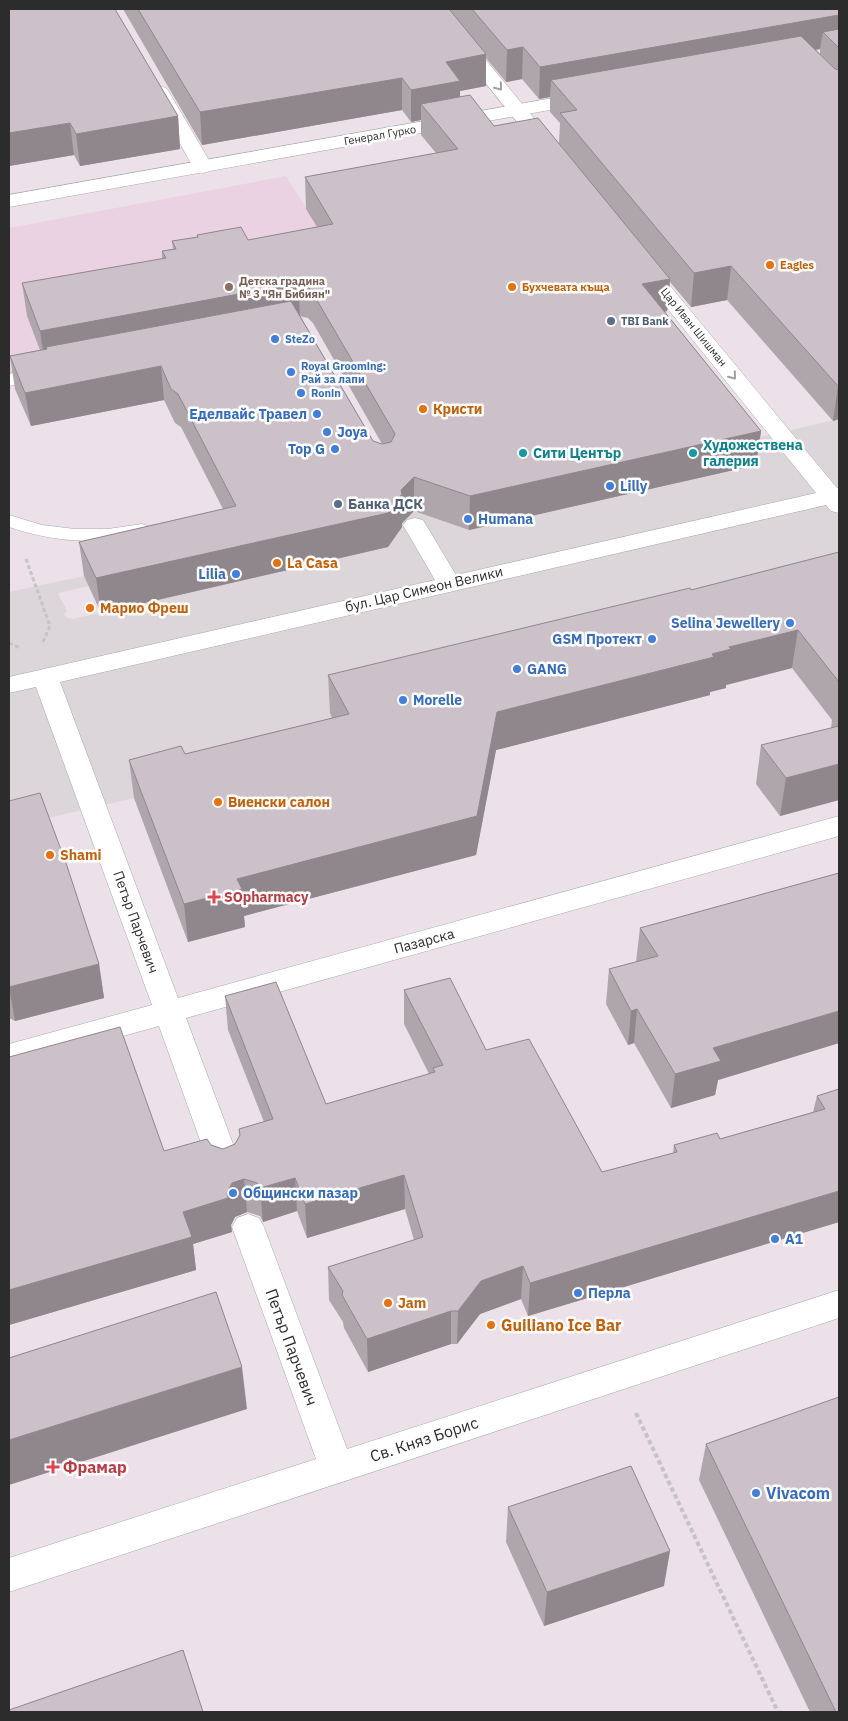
<svg xmlns="http://www.w3.org/2000/svg" width="848" height="1721" viewBox="0 0 848 1721" font-family="'IBM Plex Sans',sans-serif">
<style>
.education{fill:#ebd2e2}
.plaza{fill:#dcd6da}
.lines{fill:none;stroke-linecap:round;stroke-linejoin:round}
.lane-casing{stroke:#a2aba7;stroke-width:1}
.street-casing{stroke:#a2aba7;stroke-width:1}
.secondary-casing{stroke:#a2aba7;stroke-width:1}
.path-far1{stroke:#c4c4c4;stroke-width:3;stroke-dasharray:4 2.5;stroke-linecap:butt}
.path{stroke:#c4c4c4;stroke-width:4;stroke-dasharray:4.5 3;stroke-linecap:butt}
.lane{fill:#fff;fill-rule:evenodd}
.street{fill:#fff;fill-rule:evenodd}
.secondary{fill:#fff;fill-rule:evenodd}
.wall{fill:#afa6ac;fill-rule:evenodd}
.shaded-wall{fill:#8f878c}
.building{fill:#ccc1c8;stroke:#8f878c}
.oneway{stroke:#a0a0a0}
.food-dot{fill:#e8710a;stroke:#fff;stroke-width:2}
.education-dot{fill:#8d6e63;stroke:#fff;stroke-width:2}
.service-dot{fill:#5c6f8a;stroke:#fff;stroke-width:2}
.shop-dot{fill:#3f7fe0;stroke:#fff;stroke-width:2}
.culture-dot{fill:#0f9aa8;stroke:#fff;stroke-width:2}
.health-dot{fill:#e0444e;stroke:#fff;stroke-width:2}
.labels{text-anchor:middle;stroke-width:5;stroke-linejoin:round;paint-order:stroke}
.far-street-label{font-size:11px;fill:#2c2c2c;stroke:#fff}
.far-food-label{font-size:11px;font-weight:bold;fill:#c56008;stroke:#fff;text-anchor:start}
.far-education-label{font-size:11px;font-weight:bold;fill:#785e54;stroke:#fff;text-anchor:start}
.far-service-label{font-size:11px;font-weight:bold;fill:#4e5e75;stroke:#fff;text-anchor:start}
.far-shop-label{font-size:11px;font-weight:bold;fill:#366cbe;stroke:#fff;text-anchor:start}
.food-label{font-size:14px;font-weight:bold;fill:#c56008;stroke:#fff;text-anchor:start}
.shop-label{font-size:14px;font-weight:bold;fill:#366cbe;stroke:#fff;text-anchor:start}
.culture-label{font-size:14px;font-weight:bold;fill:#0d838f;stroke:#fff;text-anchor:start}
.service-label{font-size:14px;font-weight:bold;fill:#4e5e75;stroke:#fff;text-anchor:start}
.street-label{font-size:14px;fill:#2c2c2c;stroke:#fff}
.health-label{font-size:14px;font-weight:bold;fill:#be3a42;stroke:#fff;text-anchor:start}
.near-food-label{font-size:16px;font-weight:bold;fill:#c56008;stroke:#fff;text-anchor:start}
.near-street-label{font-size:16px;fill:#2c2c2c;stroke:#fff}
.near-health-label{font-size:16px;font-weight:bold;fill:#be3a42;stroke:#fff;text-anchor:start}
.near-shop-label{font-size:16px;font-weight:bold;fill:#366cbe;stroke:#fff;text-anchor:start}
</style>
<rect width="100%" height="100%" fill="#ece0e9"/>
<polygon class="education" points="286,176 317,225 537,185 321,315 9,374 9,228"/>
<polygon class="plaza" points="839,419 839,588 363,776 134,798 44,819 9,837 9,592 84,576 89,586 58,593 67,611 64,614 66,617 73,619 388,547 356,474 449,523 469,530 662,486 738,442"/>
<g class="lines">
<defs>
<path id="lane" d="M9,515L42,525L75,529H108L142,524L148,526L151,530L148,534C103,546 53,542 9,527Z"/>
<g id="street">
<polygon points="426,9 444,9 556,145 559,149 556,153 549,155 542,153"/>
<polygon points="160,86 166,88 169,92 213,167 210,171 203,173 196,171 193,167 151,92 154,88"/>
<polygon points="645,262 652,264 837,488 839,488 839,513 831,511 826,505 60,682 178,998 839,816 839,836 186,1018 242,1168 237,1177 226,1181 215,1177 210,1168 159,1026 9,1068 9,1044 152,1005 36,687 9,693 9,677 435,580 403,525 407,520 415,518 423,520 456,575 816,493 638,272 635,268 638,264"/>
<polygon points="51,365 59,367 62,372 59,377 9,386 9,374"/>
<polygon points="248,1214 259,1218 264,1227 347,1449 839,1290 839,1318 9,1592 9,1558 316,1459 232,1227 237,1218"/>
</g>
<polygon id="secondary" points="587,92 594,94 596,98 594,102 9,207 9,195"/>
</defs>
<use href="#lane" class="lane-casing"/>
<use href="#street" class="street-casing"/>
<use href="#secondary" class="secondary-casing"/>
<g class="path-far1">
<polyline points="26,559 50,626 43,642"/>
<polyline points="9,643 20,648"/>
</g>
<polyline class="path" points="636,1413 778,1712"/>
<use href="#lane" class="lane"/>
<use href="#street" class="street"/>
<use href="#secondary" class="secondary"/>
</g>
<g class="wall">
<polygon points="9,9 178,116 180,149 80,166 74,155 9,166"/>
<path d="M123,9H839V419L833,421L727,300L691,307L670,282L667,311L665,312L761,431L756,465L469,530L414,511L402,523V527L388,547L101,613L84,576L79,542L223,509L181,427L175,423L164,400L31,426L15,389L10,356L40,350L27,316L22,283L162,259V251L173,249L172,241L197,237V235L248,240L317,227L306,209L305,177L436,153L421,135V120L411,122L402,110L202,145ZM820,49V54L816,50ZM486,58L506,82L522,79L539,99L550,97V112L560,123L559,143L494,126L460,97V91L486,86ZM300,316L308,318L313,323L382,444L373,441Z"/>
<polygon points="839,552 839,800 780,816 756,784 761,745 831,728 832,720 792,668 726,685 726,688 710,692 710,695 496,750 476,855 244,916 245,927 188,942 134,798 129,760 185,754 332,718 330,713 328,675 691,590"/>
<polygon points="9,801 99,964 104,998 15,1021 9,1018"/>
<polygon points="839,873 839,1043 718,1080 715,1095 671,1108 634,1043 628,1045 606,1004 609,969 636,962 640,928"/>
<polygon points="404,990 486,1050 602,1172 673,1153 674,1145 720,1139 813,1112 817,1096 839,1089 839,1222 528,1316 521,1299 480,1314 457,1344 451,1344 368,1372 344,1328 343,1322 329,1300 328,1267 414,1240 405,1209 307,1238 297,1211 263,1222 260,1216 247,1212 235,1217 231,1225 232,1232 193,1244 196,1270 9,1325 9,1057 164,1151 211,1145 223,1149 235,1144 240,1136 239,1129 264,1122 228,1030 225,996 326,1104 429,1074 404,1024"/>
<polygon points="706,1444 839,1712 810,1712 699,1480"/>
<polygon points="508,1507 664,1586 544,1626 506,1542"/>
</g>
<g class="shaded-wall">
<polygon points="839,15 839,42 823,32 820,49 564,95 551,80 550,97 539,99 540,67"/>
<polygon points="523,47 522,79 506,82 507,50"/>
<polygon points="486,54 486,86 460,91 460,113 421,104 421,120 411,122 411,90 446,62"/>
<polygon points="402,78 402,110 202,145 200,112"/>
<polygon points="178,116 180,149 80,166 76,134"/>
<polygon points="70,123 74,155 9,166 9,133"/>
<polygon points="731,266 727,300 691,307 694,273"/>
<polygon points="670,279 667,311 640,317 642,284"/>
<polygon points="298,283 300,316 46,347 49,364 45,364 40,331"/>
<polygon points="161,366 164,400 31,426 25,393"/>
<polygon points="838,386 839,386 839,419 833,421"/>
<polygon points="761,431 756,465 469,530 470,496"/>
<polygon points="414,477 414,511 402,523 402,527 388,547 101,613 96,578 401,490"/>
<polygon points="798,630 792,668 726,685 726,688 710,692 710,695 496,750 476,855 244,916 245,927 188,942 184,904 237,879 497,712 712,654 729,647"/>
<polygon points="839,764 839,800 780,816 786,778"/>
<polygon points="99,964 104,998 15,1021 9,987"/>
<polygon points="637,1009 634,1043 628,1045 631,1011"/>
<polygon points="839,1011 839,1043 718,1080 715,1095 671,1108 675,1074 713,1048"/>
<polygon points="404,1175 405,1209 307,1238 305,1204"/>
<polygon points="295,1178 297,1211 263,1222 260,1188"/>
<polygon points="244,1179 247,1212 235,1217 231,1225 232,1232 193,1244 196,1270 9,1325 9,1290 227,1193 232,1183"/>
<polygon points="839,1191 839,1222 528,1316 530,1283"/>
<polygon points="523,1266 521,1299 480,1314 457,1344 458,1311 481,1281"/>
<polygon points="451,1311 451,1344 368,1372 367,1339"/>
<polygon points="242,1367 247,1409 9,1485 9,1440"/>
<polygon points="670,1551 664,1586 544,1626 547,1592"/>
</g>
<g class="building">
<polygon points="9,9 115,9 178,116 76,134 70,123 9,133"/>
<polygon points="138,9 449,9 486,54 446,62 460,81 411,90 402,78 200,112"/>
<polygon points="472,9 839,9 839,15 540,67 523,47 507,50"/>
<polygon points="839,29 839,48 823,32"/>
<polygon points="801,36 835,69 839,70 839,386 838,386 731,266 694,273 560,113 577,110 551,80"/>
<polygon points="470,95 494,126 538,118 670,279 642,284 761,431 470,496 414,477 401,490 402,494 388,513 96,578 79,542 236,506 178,394 171,389 161,366 25,393 10,356 47,349 46,347 291,301 373,441 382,444 391,442 395,434 311,290 306,285 298,283 40,331 22,283 166,258 162,251 176,249 172,241 198,237 197,235 241,227 248,240 333,224 305,177 458,149 421,104"/>
<polygon points="839,552 839,682 798,630 729,647 731,649 712,654 714,657 497,712 477,816 237,879 242,889 184,904 129,760 181,746 185,754 349,714 328,675 690,588 691,590"/>
<polygon points="839,726 839,764 786,778 761,745"/>
<polygon points="40,793 67,866 99,964 9,987 9,801"/>
<polygon points="839,873 839,1011 713,1048 721,1061 675,1074 637,1009 631,1011 609,969 658,956 640,928"/>
<polygon points="450,978 486,1050 529,1039 602,1172 677,1152 674,1145 717,1133 720,1139 825,1109 817,1096 839,1089 839,1191 530,1283 523,1266 481,1281 458,1311 451,1311 367,1339 342,1295 343,1291 328,1267 423,1237 404,1175 305,1204 295,1178 260,1188 257,1183 244,1179 232,1183 227,1193 228,1198 183,1212 192,1237 9,1290 9,1057 120,1027 164,1151 207,1139 211,1145 223,1149 235,1144 240,1135 239,1129 273,1119 225,996 276,982 326,1104 435,1072 433,1068 443,1065 404,990"/>
<polygon points="216,1292 242,1367 9,1440 9,1358"/>
<polygon points="839,1397 839,1712 836,1712 706,1444"/>
<polygon points="631,1466 670,1551 547,1592 508,1507"/>
<polygon points="183,1650 203,1712 9,1712 9,1710"/>
</g>
<defs><path id="oneway-chevron" d="M-2-3.5L2.5 0L-2 3.5" fill="none" stroke-width="1.6" stroke-linecap="round" stroke-linejoin="round" transform="scale(1.25)"/></defs>
<g class="oneway">
<use href="#oneway-chevron" transform="translate(499 87) rotate(51)"/>
<use href="#oneway-chevron" transform="translate(733 376) rotate(51)"/>
</g>
<g class="food-dot">
<circle cx="770" cy="265" r="5"/>
<circle cx="512" cy="287" r="5"/>
<circle cx="423" cy="409" r="5"/>
<circle cx="277" cy="563" r="5"/>
<circle cx="90" cy="608" r="5"/>
<circle cx="218" cy="802" r="5"/>
<circle cx="50" cy="855" r="5"/>
<circle cx="388" cy="1303" r="5"/>
<circle cx="491" cy="1325" r="5"/>
</g>
<circle class="education-dot" cx="229" cy="287" r="5"/>
<g class="service-dot">
<circle cx="611" cy="321" r="5"/>
<circle cx="338" cy="504" r="5"/>
</g>
<g class="shop-dot">
<circle cx="275" cy="339" r="5"/>
<circle cx="291" cy="372" r="5"/>
<circle cx="301" cy="393" r="5"/>
<circle cx="317" cy="414" r="5"/>
<circle cx="327" cy="432" r="5"/>
<circle cx="335" cy="449" r="5"/>
<circle cx="610" cy="486" r="5"/>
<circle cx="468" cy="519" r="5"/>
<circle cx="236" cy="574" r="5"/>
<circle cx="790" cy="623" r="5"/>
<circle cx="652" cy="639" r="5"/>
<circle cx="517" cy="669" r="5"/>
<circle cx="403" cy="700" r="5"/>
<circle cx="233" cy="1193" r="5"/>
<circle cx="775" cy="1239" r="5"/>
<circle cx="578" cy="1293" r="5"/>
<circle cx="756" cy="1493" r="5"/>
</g>
<g class="culture-dot">
<circle cx="523" cy="453" r="5"/>
<circle cx="693" cy="453" r="5"/>
</g>
<g class="health-dot">
<path d="M211.5 889.5h5v5h5v5h-5v5h-5v-5h-5v-5h5z"/>
<path d="M50.5 1459.5h5v5h5v5h-5v5h-5v-5h-5v-5h5z"/>
</g>
<g class="labels">
<g class="far-street-label">
<text transform="translate(380 135) rotate(-10)" y="4">Генерал Гурко</text>
<text transform="translate(694 327) rotate(51)" y="4">Цар Иван Шишман</text>
</g>
<g class="far-food-label">
<text x="780" y="269">Eagles</text>
<text x="522" y="291">Бухчевата къща</text>
</g>
<g class="far-education-label">
<text x="239" y="285">Детска градина<tspan x="239" dy="13">№ 3 "Ян Бибиян"</tspan></text>
</g>
<g class="far-service-label">
<text x="621" y="325">TBI Bank</text>
</g>
<g class="far-shop-label">
<text x="285" y="343">SteZo</text>
<text x="301" y="370">Royal Grooming:<tspan x="301" dy="13">Рай за лапи</tspan></text>
<text x="311" y="397">Ronin</text>
</g>
<g class="food-label">
<text x="433" y="414">Кристи</text>
<text x="287" y="568">La Casa</text>
<text x="100" y="613">Марио Фреш</text>
<text x="228" y="807">Виенски салон</text>
<text x="60" y="860">Shami</text>
<text x="398" y="1308">Jam</text>
</g>
<g class="shop-label">
<text x="307" y="419" text-anchor="end">Еделвайс Травел</text>
<text x="337" y="437">Joya</text>
<text x="325" y="454" text-anchor="end">Top G</text>
<text x="620" y="491">Lilly</text>
<text x="478" y="524">Humana</text>
<text x="226" y="579" text-anchor="end">Lilia</text>
<text x="780" y="628" text-anchor="end">Selina Jewellery</text>
<text x="642" y="644" text-anchor="end">GSM Протект</text>
<text x="527" y="674">GANG</text>
<text x="413" y="705">Morelle</text>
<text x="243" y="1198">Общински пазар</text>
<text x="785" y="1244">A1</text>
<text x="588" y="1298">Перла</text>
</g>
<g class="culture-label">
<text x="703" y="450">Художествена<tspan x="703" dy="16">галерия</tspan></text>
<text x="533" y="458">Сити Център</text>
</g>
<g class="service-label">
<text x="348" y="509">Банка ДСК</text>
</g>
<g class="street-label">
<text transform="translate(424 589) rotate(-13)" y="5">бул. Цар Симеон Велики</text>
<text transform="translate(136 922) rotate(70)" y="5">Петър Парчевич</text>
<text transform="translate(424 941) rotate(-15)" y="5">Пазарска</text>
</g>
<g class="health-label">
<text x="224" y="902">SOpharmacy</text>
</g>
<g class="near-food-label">
<text x="501" y="1331">Guiliano Ice Bar</text>
</g>
<g class="near-street-label">
<text transform="translate(292 1347) rotate(70)" y="6">Петър Парчевич</text>
<text transform="translate(424 1439) rotate(-18)" y="6">Св. Княз Борис</text>
</g>
<g class="near-health-label">
<text x="63" y="1473">Фрамар</text>
</g>
<g class="near-shop-label">
<text x="766" y="1499">Vivacom</text>
</g>
</g>
<rect width="848" height="1721" fill="none" stroke="#2c2c2c" stroke-width="20"/>
</svg>
